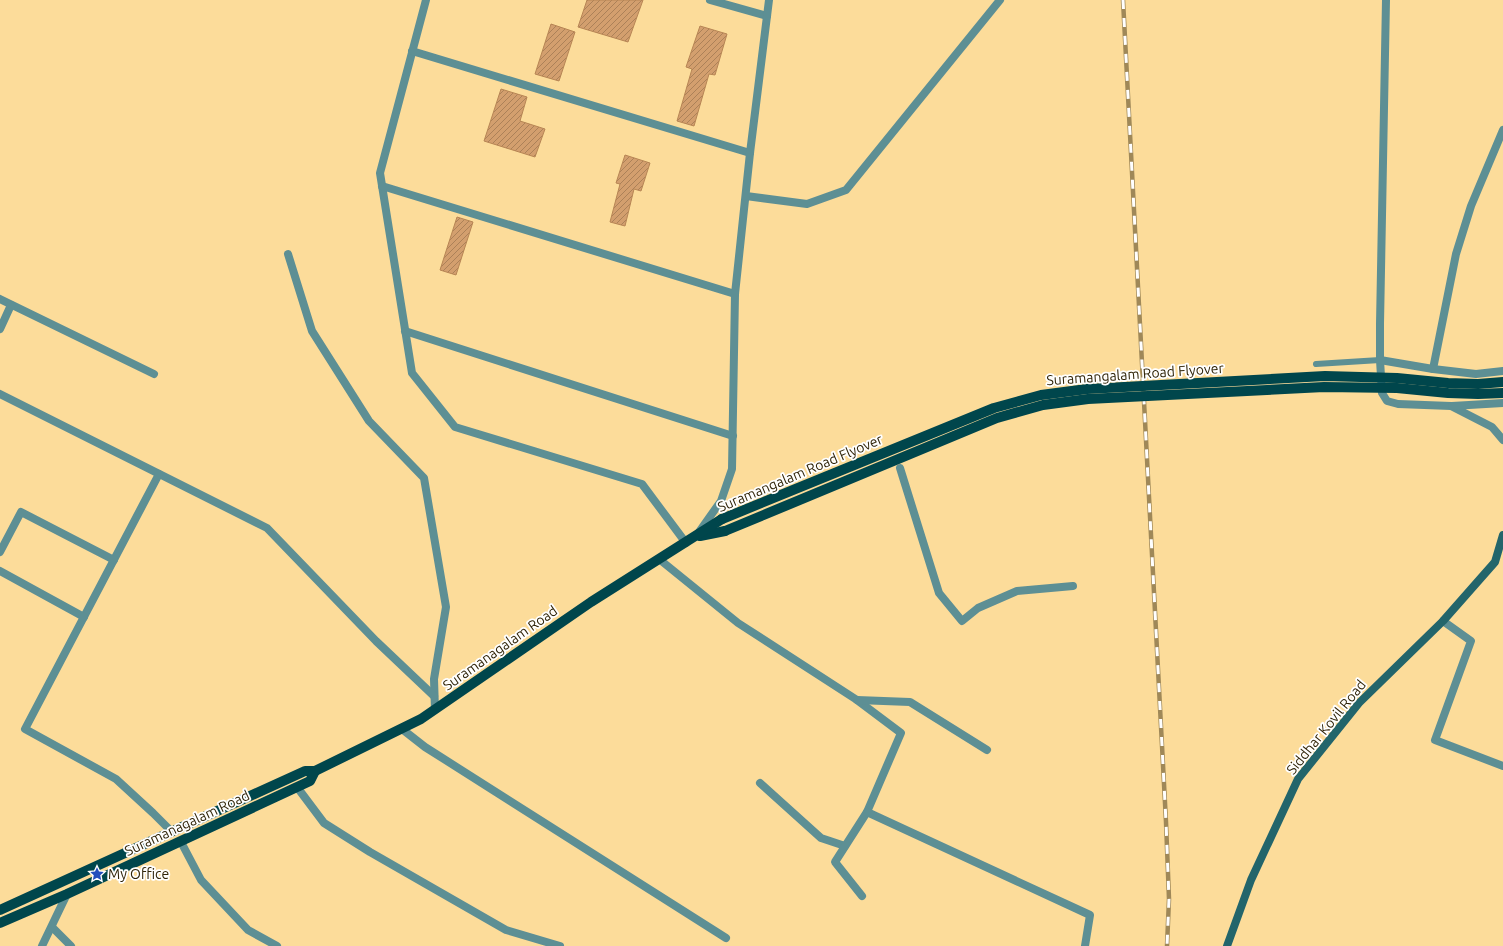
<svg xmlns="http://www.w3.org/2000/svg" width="1503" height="946" viewBox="0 0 1503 946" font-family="Ubuntu,sans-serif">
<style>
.building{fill:url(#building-hatch);stroke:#b78554}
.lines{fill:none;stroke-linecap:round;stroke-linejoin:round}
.service{stroke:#5d8f94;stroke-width:6}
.minor{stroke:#5d8f94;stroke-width:8}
.tertiary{stroke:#5d8f94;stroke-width:8}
.secondary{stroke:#23656b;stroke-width:8}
.primary{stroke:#00464c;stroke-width:10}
.rail-casing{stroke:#9f8858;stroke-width:4.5}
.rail{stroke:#fff;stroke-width:3;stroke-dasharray:9;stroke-linecap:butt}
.primary-bridge{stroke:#00464c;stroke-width:10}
.labels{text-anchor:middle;stroke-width:3.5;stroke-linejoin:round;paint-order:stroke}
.street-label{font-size:14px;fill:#302408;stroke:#fff}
.poi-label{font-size:14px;fill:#302408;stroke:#fff;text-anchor:start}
</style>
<defs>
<pattern id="building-hatch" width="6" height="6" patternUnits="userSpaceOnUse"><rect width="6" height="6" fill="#d39f6e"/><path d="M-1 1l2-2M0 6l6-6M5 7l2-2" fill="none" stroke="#ac8158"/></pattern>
</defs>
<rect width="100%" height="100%" fill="#fcdc9a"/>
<g class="building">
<polygon points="587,0 643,0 628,42 578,27"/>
<polygon points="551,24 575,32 559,81 535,74"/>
<polygon points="700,26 727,34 715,75 709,74 694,126 677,121 692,69 686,67"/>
<polygon points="501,89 527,97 520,121 545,129 535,157 484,141"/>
<polygon points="625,155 650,163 641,191 634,189 625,226 610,222 620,184 616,183"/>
<polygon points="457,217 473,222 456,275 440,270"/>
</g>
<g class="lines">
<polyline class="service" points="1316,364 1380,360"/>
<g class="minor">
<polyline points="426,0 380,173 412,373 455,427 642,484 686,543"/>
<polyline points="710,0 767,16"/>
<polyline points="412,51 750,153"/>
<polyline points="382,186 735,294"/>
<polyline points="746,196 807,204 846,190 1000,0"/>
<polyline points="288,254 312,331 369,421 424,478 446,607 434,679 435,710"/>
<polyline points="0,299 154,374"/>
<polyline points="0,329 11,305"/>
<polyline points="405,331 733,436"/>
<polyline points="1433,369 1456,254 1471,206 1503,130"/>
<polyline points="0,394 267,528 376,641 434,696"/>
<polyline points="900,468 939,593 962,621 978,608 1017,591 1073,586"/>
<polyline points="159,474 25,729 116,779 153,813 171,831"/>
<polyline points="0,552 21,512 114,560"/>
<polyline points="659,559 738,623 857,700 901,733 867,812 1090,915 1085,946"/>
<polyline points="0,571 84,617"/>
<polyline points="1443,621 1471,641 1435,740 1503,766"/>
<polyline points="857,700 910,702 987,750"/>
<polyline points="402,729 425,747 726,938"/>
<polyline points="760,783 821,838 845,846"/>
<polyline points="297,787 324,823 370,852 506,930 560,946"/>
<polyline points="181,842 201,880 248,930 277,946"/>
<polyline points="862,896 835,862 867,812"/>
<polyline points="52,927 71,946"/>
<polyline points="42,946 67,894"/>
</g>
<g class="tertiary">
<polyline points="1386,0 1380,324 1380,360 1382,393 1387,401 1398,404 1451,406 1492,427 1503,440"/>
<polyline points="1380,360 1433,369 1476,374 1503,371"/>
<polyline points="1452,406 1503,403"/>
<polyline points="699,532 721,501 732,469 735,294 750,153 769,0"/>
</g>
<polyline class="secondary" points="1227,946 1251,880 1298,779 1359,703 1443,621 1495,562 1503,535"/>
<g class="primary">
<polyline points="700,536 725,531"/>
<polyline points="0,910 305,771 315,771 421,719 591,602 722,519"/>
<polyline points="0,923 67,894 310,781 315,771"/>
</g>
<defs>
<polyline id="rail" points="1123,0 1166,822 1169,899 1167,946"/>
</defs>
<use href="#rail" class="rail-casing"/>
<use href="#rail" class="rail"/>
<g class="primary-bridge">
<polyline points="722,519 994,408 1041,395 1087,389 1325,376 1397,378 1448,383 1478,384 1503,382"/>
<polyline points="725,531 997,418 1043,405 1088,399 1324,387 1397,388 1448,393 1478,394 1503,393"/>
</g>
</g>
<defs>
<symbol id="sight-bare" viewBox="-9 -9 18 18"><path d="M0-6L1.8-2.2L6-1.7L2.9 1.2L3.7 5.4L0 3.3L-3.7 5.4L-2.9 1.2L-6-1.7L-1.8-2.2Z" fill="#234dbc" stroke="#fff" stroke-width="2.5" paint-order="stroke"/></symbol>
</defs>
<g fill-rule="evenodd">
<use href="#sight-bare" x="87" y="864" width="20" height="20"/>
</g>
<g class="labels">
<g class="street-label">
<text transform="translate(1135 374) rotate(-4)" y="5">Suramangalam Road Flyover</text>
<text transform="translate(800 473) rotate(-23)" y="5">Suramangalam Road Flyover</text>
<text transform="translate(500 648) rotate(-35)" y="5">Suramanagalam Road</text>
<text transform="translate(1326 727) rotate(-51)" y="5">Siddhar Kovil Road</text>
<text transform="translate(187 823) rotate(-25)" y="5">Suramanagalam Road</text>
</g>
<g class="poi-label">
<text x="108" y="879">My Office</text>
</g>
</g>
</svg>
